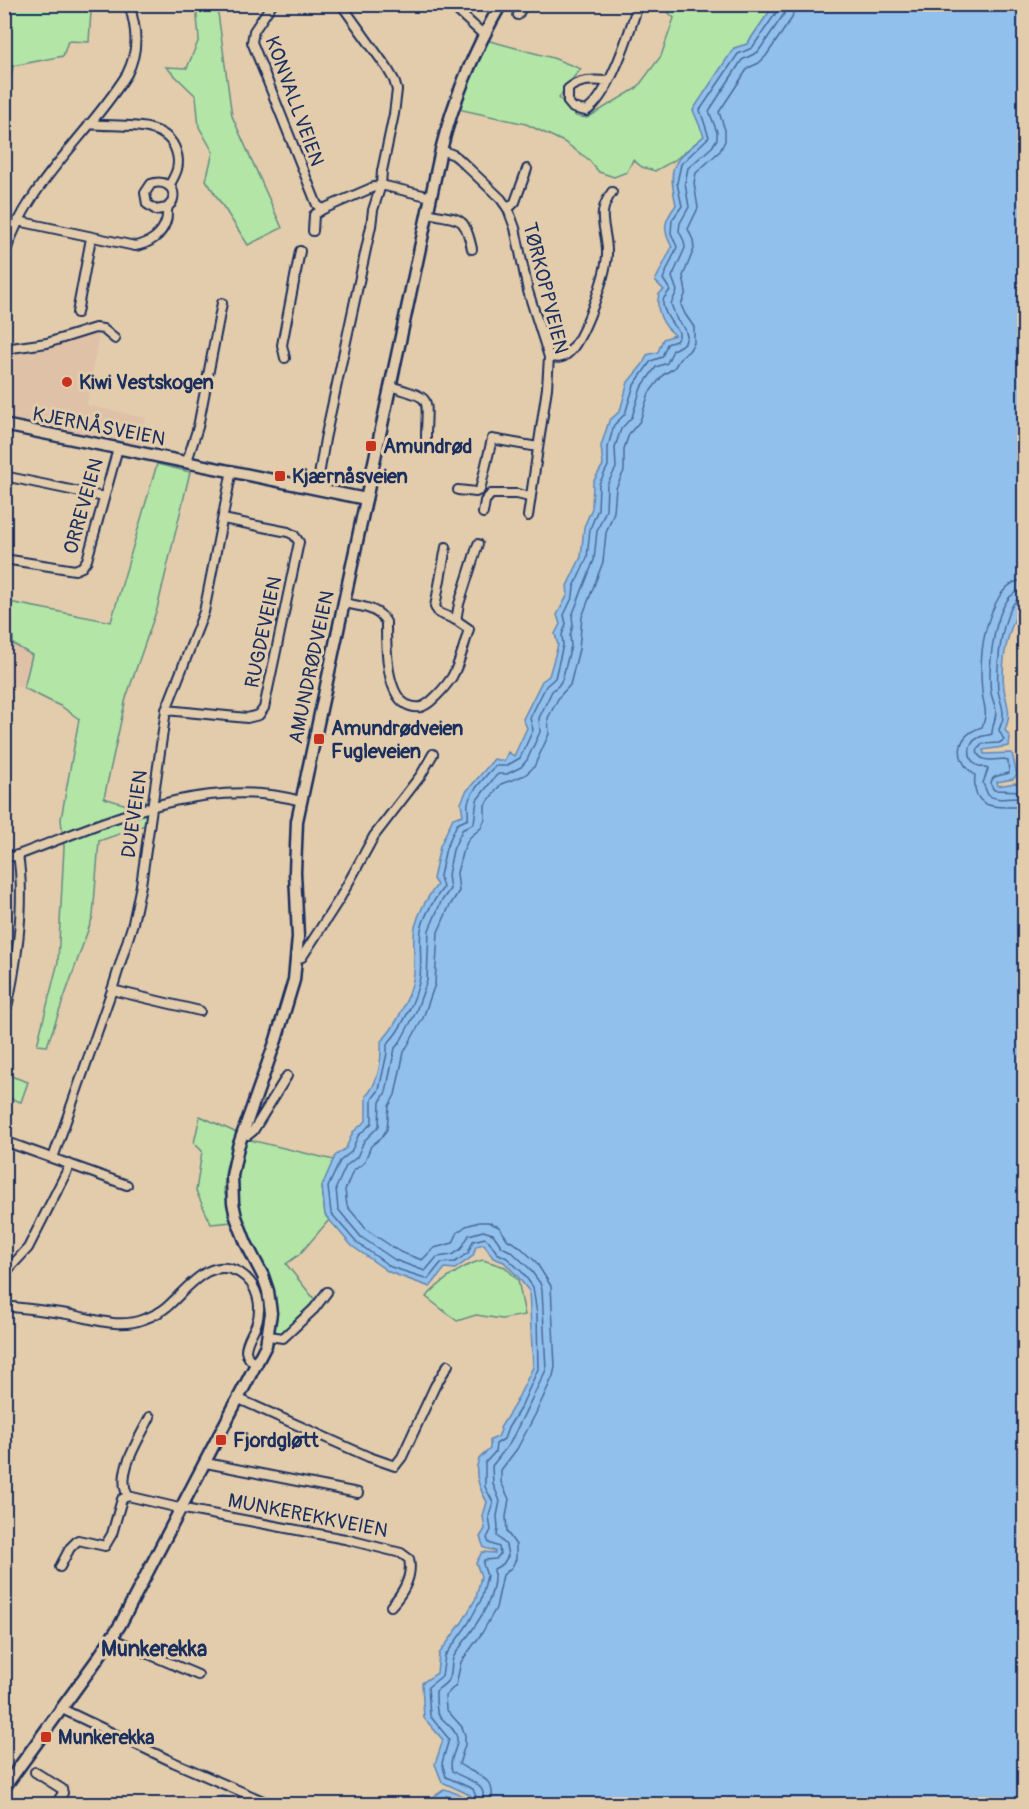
<svg xmlns="http://www.w3.org/2000/svg" width="1029" height="1809" viewBox="0 0 1029 1809" font-family="Pangolin,sans-serif">
<style>
.built{fill:#dec1a6}
.green{fill:#b2e5a6;stroke:#668a82;stroke-width:1.5}
.water{fill:#91c0ec;stroke:#6286b3;stroke-width:1.5}
.lines{fill:none;stroke-linecap:round;stroke-linejoin:round}
.shore{stroke:#4a6997;stroke-width:1.5}
.minor-casing{stroke:#1b2f5e;stroke-width:12}
.secondary-casing{stroke:#1b2f5e;stroke-width:15}
.minor{stroke:#e2ccab;stroke-width:8}
.secondary{stroke:#e2ccab;stroke-width:10}
.poi-dot{fill:#c8321e;stroke:#e2ccab;stroke-width:2}
.labels{text-anchor:middle;stroke-width:6;stroke-linejoin:round;paint-order:stroke}
.street-label{font-size:20px;fill:#1b2f5e;stroke:#e2ccab}
.poi-label{font-size:20px;font-weight:bold;fill:#1b2f5e;stroke:#e2ccab;text-anchor:start}
.quarter-label{font-size:22px;font-weight:bold;fill:#1b2f5e;stroke:#e2ccab}
</style>
<rect width="100%" height="100%" fill="#e2ccab"/>
<filter id="ink" filterUnits="userSpaceOnUse"><feTurbulence type="fractalNoise" baseFrequency=".0167" numOctaves="2"/><feDisplacementMap in="SourceGraphic" scale="12" xChannelSelector="R" yChannelSelector="G"/><feConvolveMatrix kernelMatrix="1 2 1 2 8 2 1 2 1" color-interpolation-filters="sRGB"/></filter>
<g filter="url(#ink)">
<g class="built">
<polygon points="100,325 87,405 145,418 141,446 5,418 4,350 57,338"/>
<polygon points="4,635 13,636 13,644 32,655 24,688 5,685"/>
</g>
<g class="green">
<polygon points="5,4 74,5 91,11 89,42 68,41 63,56 13,66 5,110"/>
<polygon points="196,5 223,5 218,13 232,116 282,228 248,245 206,180 213,152 199,127 196,96 166,67 187,68 199,39"/>
<polygon points="664,5 774,5 747,44 704,136 675,160 655,171 642,167 633,160 627,172 614,177 599,172 588,159 564,142 526,124 458,109 486,40 553,58 581,69 567,85 559,98 576,116 587,118 637,88 661,56 674,18 667,11"/>
<polygon points="157,464 190,472 157,609 126,698 104,798 130,806 147,801 145,825 99,841 93,916 47,1046 37,1045 58,962 64,847 61,819 79,719 62,707 24,688 32,655 13,644 13,636 5,635 4,601 111,622"/>
<polygon points="5,1074 28,1082 21,1102 5,1097"/>
<polygon points="200,1116 237,1133 226,1168 224,1190 232,1222 211,1224 196,1191 202,1151 194,1143"/>
<path d="M246,1139L334,1160L322,1187L325,1215L329,1220L300,1254L286,1264L315,1300L281,1334L272,1335C278,1306 273,1285 260,1259C257,1252 251,1246 248,1239C239,1218 232,1188 237,1166C239,1157 243,1148 246,1139Z"/>
<path d="M483,1260L505,1267L518,1280L525,1315L502,1319L476,1315L457,1321L426,1297C441,1282 461,1265 483,1260Z"/>
</g>
<g class="water">
<path d="M774,5H1024V599C1009,627 1000,656 1004,689C1007,706 1012,712 1005,730L1010,737L1009,746L983,750L984,754L1012,753L1017,775L1013,779L997,782L998,786L1015,783L1024,785V1804H428L429,1800L445,1789L469,1798L470,1795L442,1782L435,1764L443,1740L424,1718L422,1683L437,1673L439,1654L463,1621L476,1598L481,1576L476,1563L482,1552L495,1553V1551L484,1548L480,1537L485,1529L483,1516L487,1502C480,1490 473,1473 479,1459C481,1456 487,1452 490,1449V1440L498,1437L501,1430L500,1428L515,1404L533,1367L529,1291L518,1277L504,1262L493,1258L484,1244L476,1246L473,1256L455,1269L445,1268L430,1287L389,1272L352,1246L325,1215L322,1186L335,1156L346,1148L353,1132L366,1121V1096C379,1083 382,1058 381,1041C395,1030 412,992 414,974C415,959 412,942 415,927C419,912 428,896 437,885L433,879L440,846L453,818L463,815L461,803L466,792L494,759L504,761L508,752L514,756L527,728L523,719L542,681L549,676L558,645L555,634L560,624L557,615L568,594L567,586L581,557L584,527L592,508L593,482L603,465L601,446L609,421L620,411L628,382L643,364L647,355L658,352L663,339L675,335C662,325 655,310 659,294L664,290L655,281L672,247C662,229 664,221 676,205C667,162 673,163 704,136L693,110L734,48L747,44Z"/>
<polygon points="223,1796 254,1804 189,1804 194,1801"/>
</g>
<g class="lines">
<g class="shore">
<path d="M1024,580C1012,581 1006,587 999,597C983,625 979,659 982,691C983,707 989,709 982,727C956,735 953,759 975,775C971,813 998,806 1024,807"/>
<path d="M1024,590C994,591 987,669 991,693C992,699 995,704 996,711C996,719 992,726 992,734C988,736 982,735 978,738C968,743 967,757 975,764C979,767 984,767 988,769L983,783L988,795C998,802 1013,797 1024,798"/>
<path d="M1024,597C1001,600 996,671 998,690C999,699 1004,707 1003,717C1003,721 1000,726 999,730L1004,740L999,743L982,744L977,751C980,764 995,759 1005,759L1008,761L1009,773C1001,776 991,774 991,785L994,790L1024,791"/>
<path d="M434,1804L446,1796L467,1803L473,1802L476,1797L473,1789L446,1777L442,1763L449,1739L430,1716L428,1687L442,1676L445,1656L468,1624L481,1600L487,1576L483,1564L484,1560L496,1559L500,1554L499,1547L489,1543L487,1538L491,1530L489,1516L493,1502L485,1487V1463L495,1452L496,1444L504,1439L508,1428L521,1407L538,1369L537,1314L533,1287L522,1272L507,1258L497,1253L489,1241L485,1238L473,1241L468,1253L455,1262L441,1263L428,1279L391,1267L356,1242L331,1213L328,1187L340,1161L351,1152L358,1136L372,1123V1099L379,1090L387,1053V1044C401,1031 417,997 420,977C422,961 419,945 421,930C424,915 434,900 443,888L440,876L446,848L457,824L468,819C469,813 467,809 468,803C469,794 488,773 495,766H506L520,758L533,730L530,718L546,686L555,678L563,645L562,635L566,624L564,615L573,596L574,587L587,558L590,529L598,509L599,484L608,466V447L614,425L625,414L634,385L651,361L662,357L667,344L676,341L679,337V332C673,326 659,307 664,298C666,295 668,293 670,290L663,279L677,247L671,233L672,220L682,206L677,183L681,164L709,137L700,110L738,54L752,48L778,10L779,4"/>
<path d="M481,1804C491,1783 465,1780 452,1771C448,1758 458,1750 457,1738C455,1726 440,1721 437,1711C436,1705 436,1697 436,1691C440,1687 446,1684 449,1679C453,1671 450,1663 454,1656C472,1629 497,1603 494,1569L503,1564L508,1556L506,1545L497,1536L498,1528L497,1516L500,1501L493,1484L492,1466L510,1443L546,1370L542,1290L540,1283L529,1268L512,1252L502,1247L493,1234L483,1231L469,1235L461,1249L452,1255L437,1257L425,1271L395,1260L361,1237L338,1209L336,1188L346,1166L357,1157L364,1141L379,1126L380,1102L386,1092L395,1048L400,1042L415,1014L427,981L429,930L441,902L450,889L448,875L453,850L462,830L474,823L477,800L494,778L498,774H507L521,767L527,760L540,732L539,718L552,691L558,686L562,680L571,646L570,636L573,625L572,616L594,560L597,531L606,510L607,485L616,468L615,447L621,429L632,417L641,388L656,367L667,363L673,350L685,343L687,336L685,329L677,320L671,304L677,291L672,277L685,248L684,241L679,231L680,223L689,207L685,183L688,168L712,147L717,139V132L709,111L742,60L758,52L784,14L786,4"/>
<path d="M491,1804C498,1777 476,1776 459,1764L465,1745V1735L462,1727L446,1709L445,1696L456,1685L461,1662L482,1633L496,1608L503,1575L512,1567L516,1559V1545L507,1532L506,1517L509,1499L501,1482V1470L517,1449L535,1415L553,1376L555,1367L551,1286L536,1262L519,1246L508,1240L499,1227L488,1222H479L466,1226L458,1232L453,1243L434,1248L422,1260L400,1252L367,1230L347,1206L345,1190L353,1171L364,1163L371,1146L382,1137L387,1129L389,1106L395,1095L404,1052L423,1018L435,984L438,932L449,907L459,891L457,873L462,853L469,838L481,828L485,819V805L501,784L525,775L534,767L549,734L548,718L559,697L570,685L579,649L582,617L603,562L606,533L614,512L616,488L624,471V449L629,434L640,421L649,393L663,375L674,368L681,357L689,351L694,343V327L685,314L681,305L686,292L683,276L694,249L693,240L688,229L698,208L694,183L696,173L720,151L725,141V130L719,112L748,68L759,63L766,56L792,18L795,4"/>
</g>
<defs>
<g id="minor">
<polyline points="272,4 254,31 252,42 317,205 323,209 374,187 381,185 431,197"/>
<polyline points="450,4 484,35"/>
<polyline points="518,15 524,4"/>
<path d="M608,81C594,80 579,79 568,89V102L573,108L586,111C609,97 630,31 638,4"/>
<path d="M89,124C117,128 166,118 176,151C181,165 176,174 169,186"/>
<polyline points="441,150 454,155 459,159 501,199 508,209 515,228 528,291 549,357 547,388 528,516"/>
<polyline points="508,209 515,202 527,169"/>
<path d="M428,213C459,221 464,212 472,249"/>
<polyline points="4,221 15,228"/>
<path d="M18,221L135,246C149,244 162,235 166,221C168,216 166,211 168,207C172,201 171,206 173,199C176,185 162,180 151,184L145,193L147,204L156,210L167,208"/>
<polyline points="313,231 314,215 323,209"/>
<path d="M4,257C26,183 88,137 127,74C139,50 137,30 129,4"/>
<polyline points="77,313 91,238"/>
<polyline points="4,349 47,343 95,328 103,329 115,339"/>
<path d="M549,357C556,358 562,359 567,354C583,342 606,275 607,255C608,228 594,216 612,192"/>
<polyline points="285,358 282,345 300,251"/>
<path d="M390,386C435,400 426,394 426,439"/>
<polyline points="187,461 198,427 222,303"/>
<polyline points="4,476 104,497"/>
<polyline points="317,488 325,439 371,226 373,210 381,185 382,171 394,114 397,90 394,80 387,68 341,4"/>
<polyline points="458,490 476,492 480,490 492,439 538,447"/>
<polyline points="483,513 485,501 491,494 517,494 529,497"/>
<polyline points="4,559 75,570 82,567 87,560 118,448"/>
<path d="M344,603C358,606 378,607 386,622C386,643 385,698 410,706C419,709 424,707 431,701C439,694 446,686 452,677C460,663 464,645 469,629L456,620L439,613L435,607L446,547"/>
<polyline points="456,620 459,604 478,544"/>
<polyline points="166,710 247,718 259,715 264,708 299,542 294,535 288,532 223,519"/>
<path d="M4,858L18,855C107,822 203,774 301,801"/>
<polyline points="297,959 302,957 340,898 374,836 421,775 433,754"/>
<polyline points="112,990 200,1011"/>
<path d="M4,1020C16,972 26,903 18,855"/>
<polyline points="242,1134 248,1135 253,1131 287,1076"/>
<polyline points="4,1141 127,1185"/>
<polyline points="53,1158 112,990 133,923 141,885 166,710 204,612 232,470"/>
<polyline points="4,1274 28,1248 70,1165"/>
<path d="M4,1306C27,1309 55,1311 77,1316C100,1321 122,1328 144,1319C153,1316 161,1312 168,1306C188,1288 210,1255 240,1273C258,1284 263,1307 256,1325C252,1334 246,1342 246,1351C247,1358 252,1362 257,1365"/>
<polyline points="269,1336 283,1338 314,1309 327,1292"/>
<polyline points="239,1399 369,1457 395,1466 402,1457 435,1386 448,1365"/>
<polyline points="206,1463 358,1493"/>
<path d="M128,1496C115,1473 140,1438 150,1417"/>
<path d="M60,1567L70,1548L78,1540L105,1546L112,1534L122,1499L128,1496L179,1508L345,1539L401,1553L409,1559C413,1577 403,1593 391,1606"/>
<polyline points="111,1638 198,1675"/>
<polyline points="62,1709 173,1762 270,1804"/>
<polyline points="35,1772 62,1789 63,1793 56,1804"/>
</g>
<g id="secondary">
<polyline points="4,425 366,499"/>
<path d="M4,1788L96,1661L120,1625L266,1345L271,1313L268,1291L263,1276L246,1243L236,1217L233,1203L232,1176L238,1147L276,1040L294,980L298,937L295,872L297,821L441,150C454,98 474,51 501,4"/>
</g>
</defs>
<use href="#minor" class="minor-casing"/>
<use href="#secondary" class="secondary-casing"/>
<use href="#minor" class="minor"/>
<use href="#secondary" class="secondary"/>
</g>
</g>
<g class="poi-dot">
<circle cx="67" cy="382" r="6"/>
<rect x="365" y="440" width="12" height="12" rx="3"/>
<rect x="274" y="470" width="12" height="12" rx="3"/>
<rect x="313" y="733" width="12" height="12" rx="3"/>
<rect x="215" y="1434" width="12" height="12" rx="3"/>
<rect x="40" y="1731" width="12" height="12" rx="3"/>
</g>
<g class="labels">
<g class="street-label">
<text transform="translate(295 101) rotate(70)" y="7">KONVALLVEIEN</text>
<text transform="translate(546 288) rotate(76)" y="7">TØRKOPPVEIEN</text>
<text transform="translate(99 426) rotate(11)" y="7">KJERNÅSVEIEN</text>
<text transform="translate(83 506) rotate(-74)" y="7">ORREVEIEN</text>
<text transform="translate(263 632) rotate(-78)" y="7">RUGDEVEIEN</text>
<text transform="translate(311 667) rotate(-78)" y="7">AMUNDRØDVEIEN</text>
<text transform="translate(134 814) rotate(-82)" y="7">DUEVEIEN</text>
<text transform="translate(308 1515) rotate(11)" y="7">MUNKEREKKVEIEN</text>
</g>
<g class="poi-label">
<text x="79" y="389">Kiwi Vestskogen</text>
<text x="383" y="453">Amundrød</text>
<text x="292" y="483">Kjærnåsveien</text>
<text x="331" y="735">Amundrødveien<tspan x="331" dy="23">Fugleveien</tspan></text>
<text x="233" y="1447">Fjordgløtt</text>
<text x="58" y="1744">Munkerekka</text>
</g>
<g class="quarter-label">
<text x="154" y="1656">Munkerekka</text>
</g>
</g>
<rect width="1029" height="1809" fill="none" stroke="#e2ccab" stroke-width="24"/>
<rect x="12" y="12" width="1005" height="1785" fill="none" stroke="#1b2f5e" stroke-width="2" filter="url(#ink)"/>
</svg>
